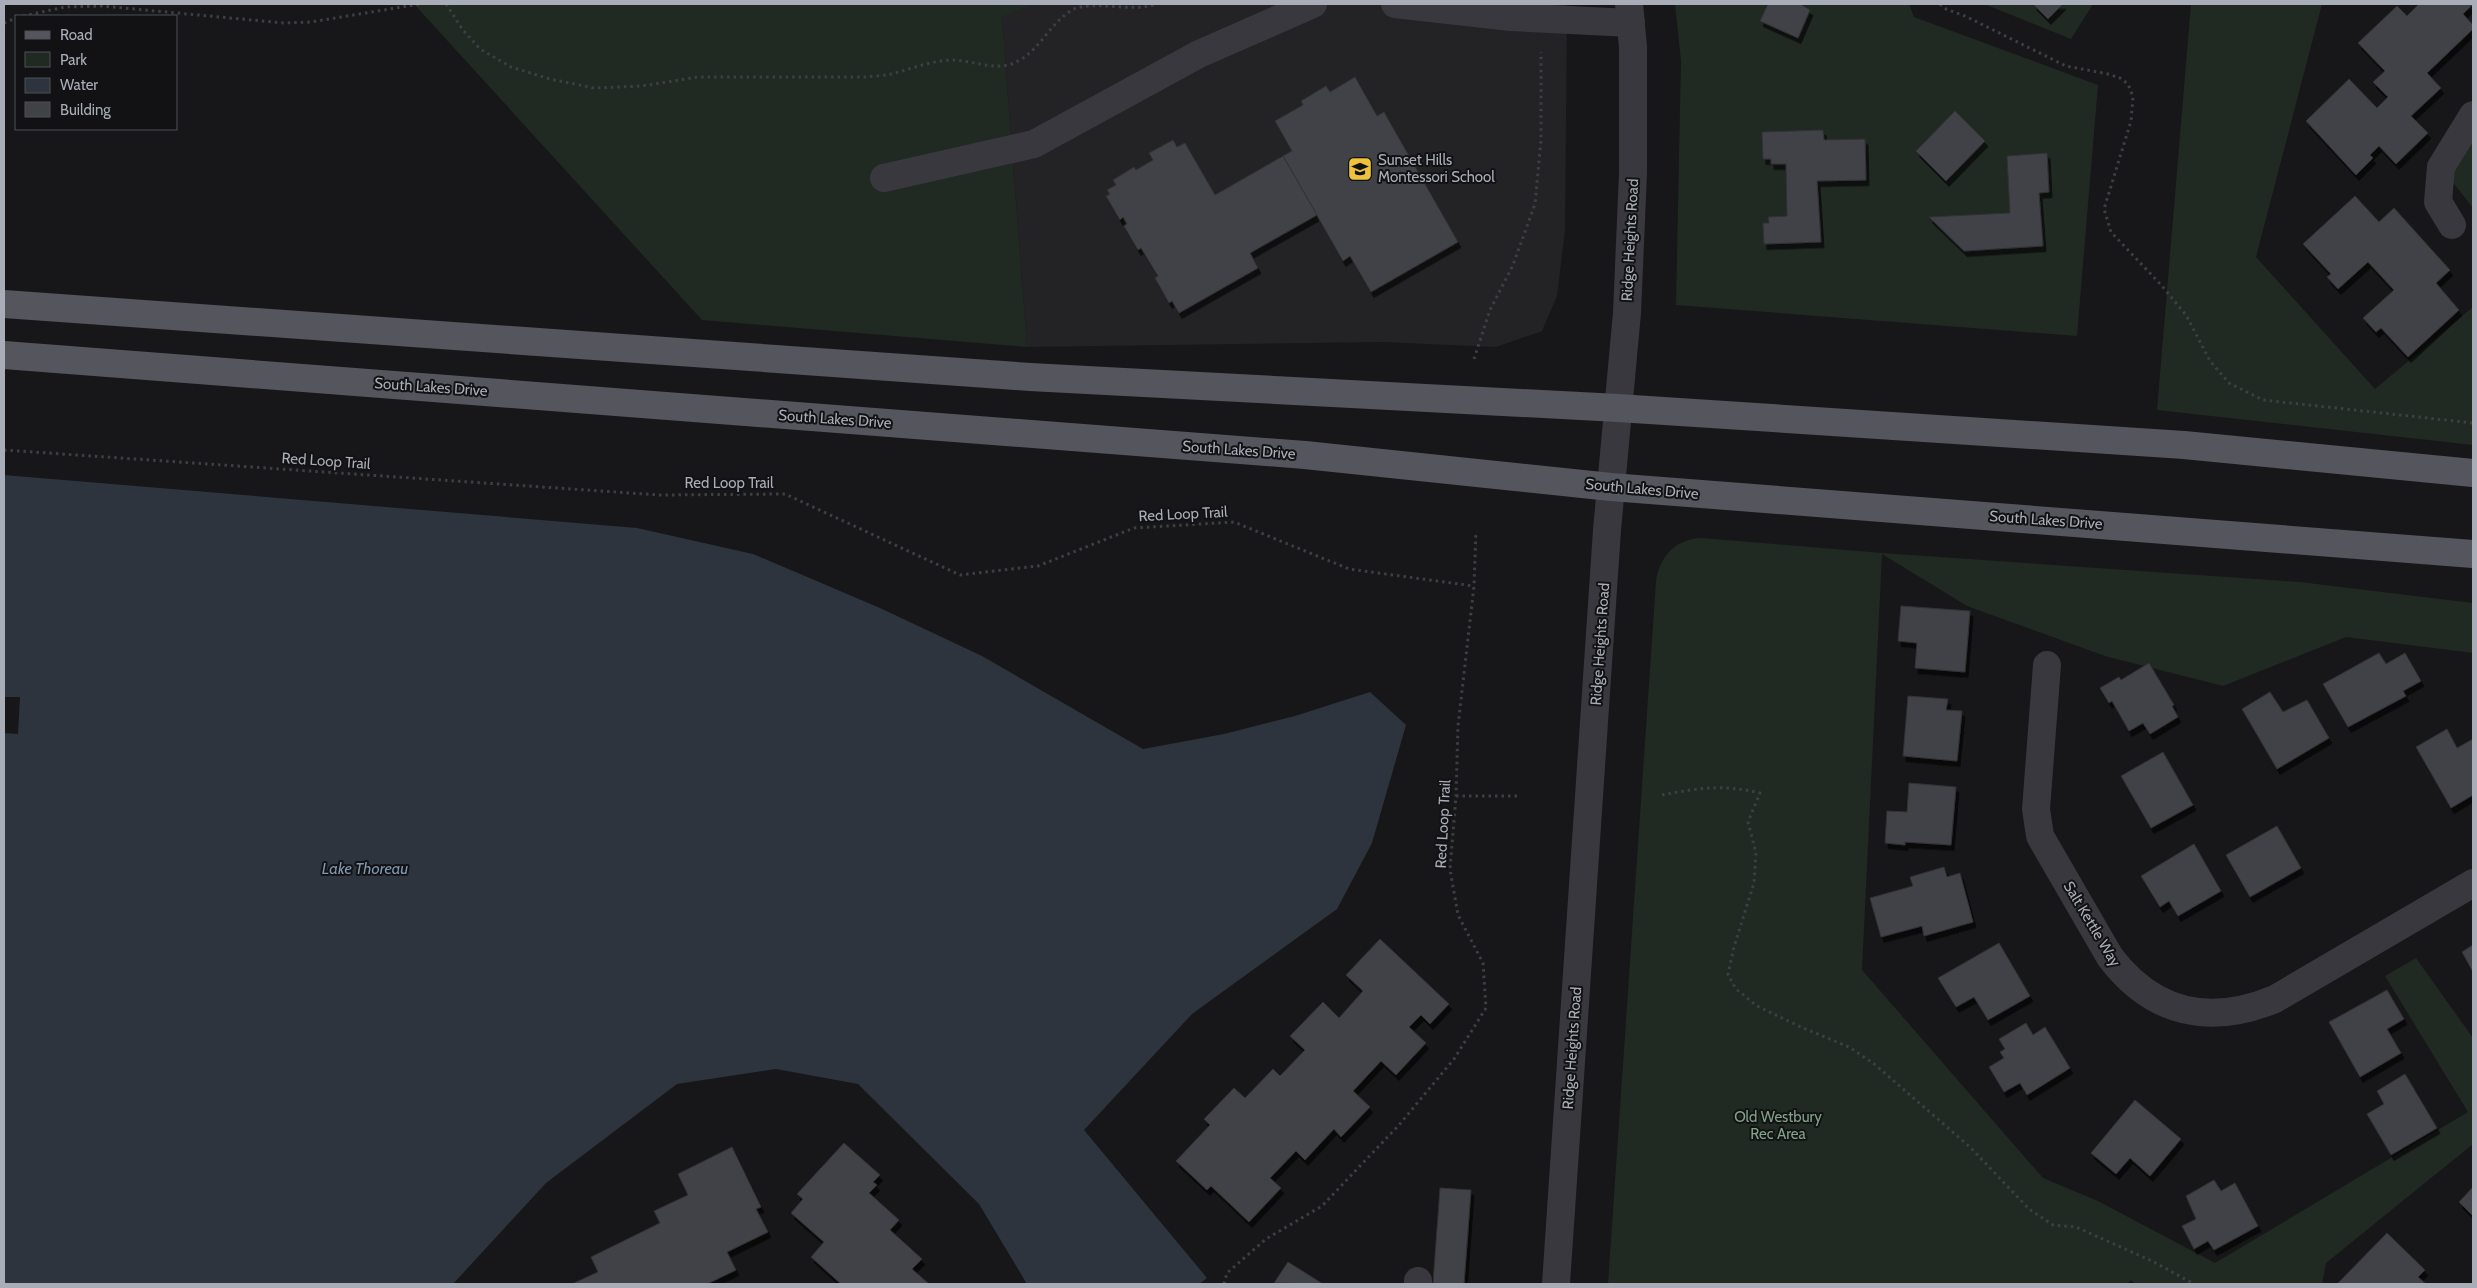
<svg xmlns="http://www.w3.org/2000/svg" width="2477" height="1288" viewBox="0 0 2477 1288" font-family="Cabin,sans-serif">
<style>
.built{fill:#232326}
.green{fill:#212923}
.water{fill:#2d343d}
.pier{fill:#171719}
.building{fill:#414246;stroke:#313135;filter:url(#shadow)}
.lines{fill:none;stroke-linecap:round;stroke-linejoin:round}
.path{stroke:#3e3f45;stroke-width:3;stroke-dasharray:2.5 4;stroke-linecap:butt}
.minor{stroke:#38383e;stroke-width:28}
.major{stroke:#54555d;stroke-width:28}
.labels{text-anchor:middle;stroke-width:4;stroke-linejoin:round;paint-order:stroke}
.poi-label{font-size:15px;fill:#a9adb8;stroke:#121214;text-anchor:start}
.street-label{font-size:15px;fill:#a9adb8;stroke:#121214}
.park-label{font-size:15px;fill:#81a386;stroke:#121214}
.water-label{font-size:16px;font-style:italic;fill:#8197b2;stroke:#121214}
</style>
<defs>
<filter id="shadow"><feDropShadow dx="3" dy="5.5" stdDeviation="0" flood-color="#0009"/></filter>
</defs>
<rect width="100%" height="100%" fill="#171719"/>
<polygon class="built" points="1033,4 1567,4 1565,230 1557,296 1542,331 1496,347 1383,342 1027,347 1002,16"/>
<g class="green">
<polygon points="414,4 1033,4 1002,17 1027,347 702,320"/>
<polygon points="1675,4 1909,4 1914,17 2098,85 2077,336 1676,305 1681,61"/>
<polygon points="1984,4 2093,4 2071,39"/>
<polygon points="2191,4 2322,4 2256,257 2375,389 2473,307 2473,445 2157,410"/>
<polygon points="2473,107 2473,208 2441,167"/>
<path d="M1702,538L1882,553L2300,582L2473,603V653L2346,637L2223,686L2105,656L1967,606L1882,554L1862,970L2043,1178L2098,1201L2215,1263L2468,1112L2385,976L2416,958L2473,1038V1144L2326,1263L2322,1284H2136L2131,1280L2127,1284H1608L1656,581C1660,556 1675,539 1702,538Z"/>
</g>
<polygon class="water" points="4,475 637,528 753,554 880,608 982,656 1143,749 1224,734 1295,716 1370,692 1406,725 1372,843 1337,909 1192,1014 1084,1130 1207,1278 1199,1284 1027,1284 979,1204 858,1084 776,1069 677,1084 546,1183 453,1284 4,1284"/>
<polygon class="pier" points="4,697 20,697 18,734 4,733"/>
<g class="building">
<polygon points="1768,4 1800,4 1810,10 1798,38 1760,21"/>
<polygon points="2033,4 2063,4 2048,19"/>
<polygon points="2419,4 2473,4 2463,14 2473,25 2473,29 2427,73 2441,88 2411,116 2428,133 2396,164 2379,146 2370,155 2373,158 2356,175 2306,121 2349,79 2377,108 2388,97 2373,82 2385,71 2358,43 2397,6 2407,16"/>
<polygon points="1355,77 1377,116 1384,112 1458,242 1371,292 1350,256 1343,261 1283,156 1292,151 1275,121 1303,105 1301,101 1326,86 1330,92"/>
<polygon points="1955,111 1985,141 1946,181 1916,151"/>
<polygon points="1823,130 1824,140 1865,139 1866,180 1817,181 1821,242 1764,244 1763,223 1769,223 1768,217 1787,216 1786,164 1771,164 1771,159 1763,159 1762,132"/>
<polygon points="1173,140 1177,147 1185,143 1215,195 1283,156 1317,215 1250,253 1258,268 1179,313 1172,301 1169,303 1155,278 1158,276 1141,248 1138,250 1124,226 1127,224 1123,217 1120,220 1106,196 1110,194 1107,190 1116,185 1113,180 1134,167 1136,170 1153,160 1149,153"/>
<polygon points="2047,153 2049,192 2039,193 2043,246 1964,251 1929,217 2010,213 2007,156"/>
<polygon points="2355,196 2379,222 2394,208 2450,270 2436,283 2459,310 2408,357 2381,328 2376,332 2363,318 2394,290 2368,262 2338,289 2327,277 2331,274 2303,244"/>
<polygon points="1901,606 1970,611 1965,672 1915,668 1917,643 1898,641"/>
<polygon points="2379,653 2386,664 2405,653 2421,681 2403,691 2406,696 2348,727 2323,684"/>
<polygon points="2149,663 2174,705 2172,706 2178,717 2150,734 2143,723 2129,731 2112,701 2109,703 2100,688 2119,677 2121,680"/>
<polygon points="2270,692 2283,712 2307,700 2329,738 2277,769 2242,709"/>
<polygon points="1908,696 1948,699 1946,710 1962,711 1957,761 1903,756"/>
<polygon points="2447,729 2457,748 2473,739 2473,795 2451,808 2416,747"/>
<polygon points="2163,752 2193,805 2151,828 2121,776"/>
<polygon points="1909,783 1956,787 1951,845 1905,842 1905,845 1885,843 1887,811 1907,812"/>
<polygon points="2277,826 2301,868 2250,897 2226,855"/>
<polygon points="2194,844 2221,891 2178,916 2169,901 2160,907 2141,876"/>
<polygon points="1944,867 1947,877 1960,873 1973,922 1924,936 1922,926 1881,937 1870,898 1913,886 1910,877"/>
<polygon points="1380,939 1449,1004 1430,1024 1421,1015 1409,1027 1426,1043 1396,1075 1381,1061 1353,1091 1370,1107 1341,1137 1334,1129 1305,1160 1296,1151 1270,1178 1281,1188 1249,1222 1211,1186 1207,1190 1176,1161 1210,1125 1204,1119 1234,1088 1245,1098 1273,1069 1280,1076 1305,1050 1290,1036 1323,1002 1339,1018 1363,991 1346,975"/>
<polygon points="1999,943 2030,996 1988,1020 1974,997 1956,1007 1938,978"/>
<polygon points="2473,945 2473,972 2462,952"/>
<polygon points="2387,990 2404,1019 2387,1029 2401,1053 2360,1077 2329,1022"/>
<polygon points="2026,1023 2033,1035 2045,1027 2070,1068 2027,1095 2020,1083 2004,1092 1989,1067 2004,1058 2000,1052 2005,1049 1999,1039"/>
<polygon points="2405,1074 2437,1128 2391,1155 2367,1114 2384,1104 2377,1091"/>
<polygon points="2135,1100 2181,1139 2150,1176 2130,1158 2116,1174 2091,1153"/>
<polygon points="844,1143 880,1175 873,1182 877,1185 869,1193 899,1220 890,1230 922,1259 912,1269 929,1284 841,1284 811,1257 824,1242 791,1213 803,1199 797,1194"/>
<polygon points="732,1147 761,1207 756,1209 768,1232 727,1252 736,1270 707,1284 572,1284 598,1272 591,1257 660,1223 654,1211 688,1195 678,1174"/>
<polygon points="2214,1180 2221,1191 2235,1183 2258,1226 2214,1250 2208,1241 2194,1249 2182,1226 2196,1219 2186,1196"/>
<polygon points="2473,1187 2473,1216 2459,1202"/>
<polygon points="1440,1188 1471,1190 1464,1284 1433,1284"/>
<polygon points="2387,1233 2425,1270 2418,1277 2426,1284 2340,1284 2338,1283"/>
<polygon points="1288,1262 1323,1284 1274,1283"/>
</g>
<g class="lines">
<g class="path">
<path d="M446,4L463,30L480,49L511,67L550,79L594,88L642,86L698,77H865C873,76 883,76 891,74C911,69 930,61 951,60C973,60 998,73 1018,61C1041,49 1051,21 1074,9C1097,0 1132,13 1157,4"/>
<polyline points="1940,4 1946,9 1965,16 2066,66 2108,74 2120,78 2128,84 2133,97 2131,121 2104,209 2111,232 2162,286 2186,315 2210,361 2229,383 2263,400 2473,423"/>
<polyline points="23,16 65,7 102,6 284,23 311,22 420,4"/>
<polyline points="4,23 16,18"/>
<polyline points="1474,359 1490,310 1513,265 1535,204 1541,140 1541,52"/>
<polyline points="4,450 659,495 785,494 960,575 1038,566 1134,528 1234,522 1349,569 1474,586"/>
<path d="M1662,795C1698,788 1723,784 1760,793L1748,822L1756,853L1754,883L1734,947L1728,975L1736,989L1757,1006L1803,1028L1849,1047L1873,1063L1970,1147L2029,1209L2053,1225L2076,1227L2154,1262L2194,1284"/>
<polyline points="1456,796 1517,796"/>
<polyline points="1224,1284 1227,1273 1266,1239 1322,1206 1399,1125 1454,1059 1486,1008 1483,963 1458,915 1450,869 1456,796 1458,726 1474,586 1476,531"/>
</g>
<g class="minor">
<polyline points="1395,4 1511,17 1631,23"/>
<polyline points="884,178 1034,144 1199,54 1313,4"/>
<polyline points="2452,225 2438,202 2441,167 2473,115"/>
<path d="M2047,665L2036,809L2040,836L2110,957C2153,1014 2210,1026 2275,999L2473,883"/>
<polyline points="1418,1284 1418,1281"/>
<polyline points="1556,1284 1607,530 1627,313 1633,173 1633,47 1629,4"/>
</g>
<g class="major">
<polyline points="4,304 1030,377 1618,408 2184,445 2473,473"/>
<polyline points="4,355 1305,455 1611,487 2473,554"/>
</g>
</g>
<defs>
<symbol id="school-square" viewBox="-11 -11 22 22"><rect x="-9" y="-9" width="18" height="18" rx="4" fill="#eec23a" stroke="#121214"/><path d="M0-5L7-2L0 1L-7-2ZM-4 1L0 2.5L4 1V4Q0 6-4 4Z" fill="#111"/></symbol>
</defs>
<g fill-rule="evenodd">
<use href="#school-square" x="1346" y="155" width="28" height="28"/>
</g>
<g class="labels">
<g class="poi-label">
<text x="1378" y="165">Sunset Hills<tspan x="1378" dy="17">Montessori School</tspan></text>
</g>
<g class="street-label">
<text transform="translate(1630 240) rotate(-87)" y="5">Ridge Heights Road</text>
<text transform="translate(431 387) rotate(4)" y="5">South Lakes Drive</text>
<text transform="translate(835 419) rotate(4)" y="5">South Lakes Drive</text>
<text transform="translate(1239 450) rotate(4)" y="5">South Lakes Drive</text>
<text transform="translate(326 461) rotate(4)" y="5">Red Loop Trail</text>
<text x="729" y="488">Red Loop Trail</text>
<text transform="translate(1642 489) rotate(5)" y="5">South Lakes Drive</text>
<text transform="translate(1183 514) rotate(-3)" y="5">Red Loop Trail</text>
<text transform="translate(2046 520) rotate(4)" y="5">South Lakes Drive</text>
<text transform="translate(1600 644) rotate(-86)" y="5">Ridge Heights Road</text>
<text transform="translate(1443 824) rotate(-87)" y="5">Red Loop Trail</text>
<text transform="translate(2092 924) rotate(59)" y="5">Salt Kettle Way</text>
<text transform="translate(1572 1048) rotate(-86)" y="5">Ridge Heights Road</text>
</g>
<g class="park-label">
<text x="1778" y="1122">Old Westbury<tspan x="1778" dy="17">Rec Area</tspan></text>
</g>
<g class="water-label">
<text x="365" y="874">Lake Thoreau</text>
</g>
</g>
<rect width="2477" height="1288" fill="none" stroke="#a9adb8" stroke-width="10"/>
<rect x="15" y="15" width="162" height="115" fill="#121214" stroke="#4e5056"/>
<rect x="25" y="31" width="25" height="8" fill="#54555d" stroke="#4e5056"/>
<text x="60" y="40" font-size="15" fill="#a9adb8">Road</text>
<rect x="25" y="52" width="25" height="15" fill="#212923" stroke="#4e5056"/>
<text x="60" y="65" font-size="15" fill="#a9adb8">Park</text>
<rect x="25" y="78" width="25" height="15" fill="#2d343d" stroke="#4e5056"/>
<text x="60" y="90" font-size="15" fill="#a9adb8">Water</text>
<rect x="25" y="102" width="25" height="15" fill="#414246" stroke="#4e5056"/>
<text x="60" y="115" font-size="15" fill="#a9adb8">Building</text>
</svg>
